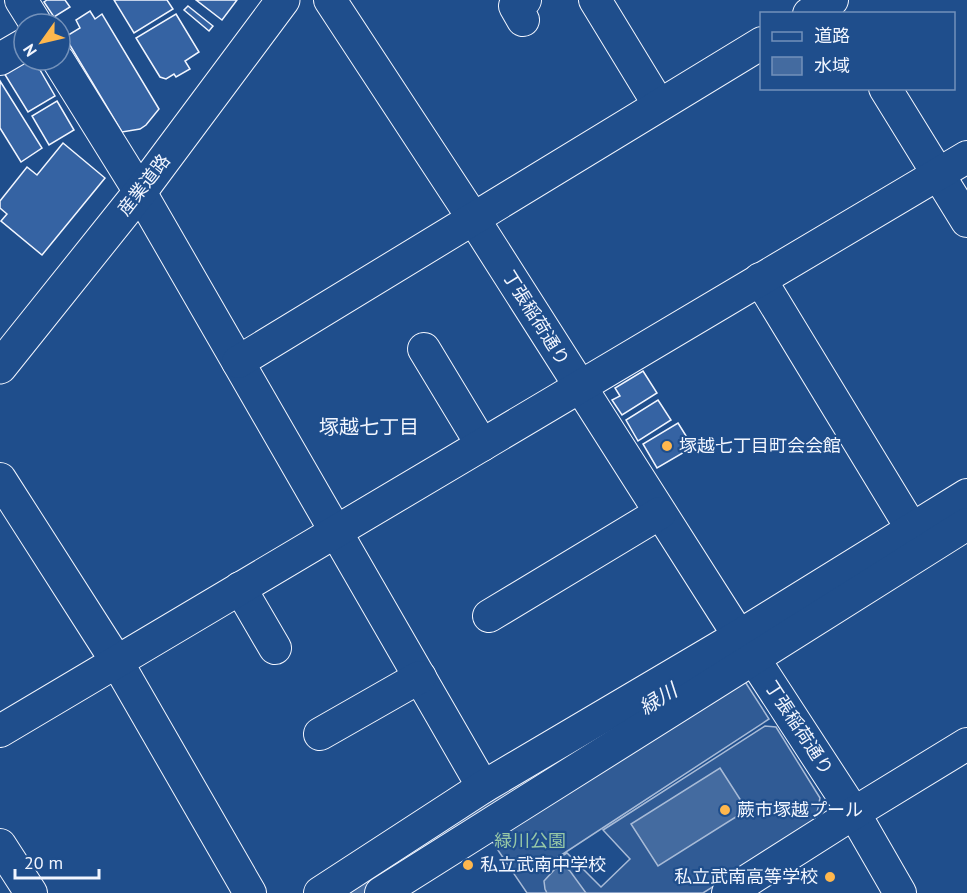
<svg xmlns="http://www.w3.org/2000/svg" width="967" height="893" viewBox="0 0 967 893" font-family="'PT Sans','Noto Sans JP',sans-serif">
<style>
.built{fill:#305b95;stroke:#a8bbd7;stroke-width:1.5}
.water{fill:#446ba0;stroke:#a8bbd7;stroke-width:1.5}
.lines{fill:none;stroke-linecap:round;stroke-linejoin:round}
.river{stroke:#446ba0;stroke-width:51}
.building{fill:#3563a3;stroke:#f2f6ff;stroke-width:1.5}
.minor-casing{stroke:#f2f6ff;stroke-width:34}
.major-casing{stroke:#f2f6ff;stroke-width:35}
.minor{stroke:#1f4e8c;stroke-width:32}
.major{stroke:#1f4e8c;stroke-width:33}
.poi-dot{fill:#ffb74d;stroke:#1f4e8c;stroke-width:2}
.labels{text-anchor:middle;stroke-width:4.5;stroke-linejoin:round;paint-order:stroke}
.street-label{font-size:18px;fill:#f2f6ff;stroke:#1f4e8c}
.poi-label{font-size:18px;fill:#f2f6ff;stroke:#1f4e8c;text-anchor:start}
.park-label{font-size:18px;fill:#97c8a6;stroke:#1f4e8c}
.neighbourhood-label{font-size:20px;fill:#f2f6ff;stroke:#1f4e8c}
.water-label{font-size:20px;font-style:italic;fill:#f2f6ff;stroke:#1f4e8c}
</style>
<rect width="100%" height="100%" fill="#1f4e8c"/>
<polygon class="built" points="744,680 769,719 543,867 567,853 601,887 630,859 603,830 765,726 776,727 820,798 815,823 703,893 527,893 487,834"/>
<g class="water">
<polygon points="720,768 747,810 658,866 631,824"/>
<polygon points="563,866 570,871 586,893 547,893 545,889 544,881 555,869"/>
</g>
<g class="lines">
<polyline class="river" points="352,893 627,718"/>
</g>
<g class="building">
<polygon points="47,0 65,0 70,7 54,17 44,2"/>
<polygon points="114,0 167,0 173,9 134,33"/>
<polygon points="196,0 237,0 222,20"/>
<polygon points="188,6 213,26 209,31 184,10"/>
<polygon points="90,11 95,19 102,14 159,109 146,125 140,129 122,132 65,37 80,28 76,20"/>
<polygon points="176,14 199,52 185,61 190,69 176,77 174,74 166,79 160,77 136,38"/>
<polygon points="23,62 40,70 55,96 28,112 4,73"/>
<polygon points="0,81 42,148 21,162 0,128"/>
<polygon points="57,101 74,130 49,145 32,116"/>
<polygon points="63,143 105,178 42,255 1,221 7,214 0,208 0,201 27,167 37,175"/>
<polygon points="643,371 657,393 622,415 612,400 620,396 615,388"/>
<polygon points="658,400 671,420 638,441 626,420"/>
<polygon points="678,423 693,447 657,468 643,444"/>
</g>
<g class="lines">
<defs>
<g id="minor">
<polyline points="21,0 36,24"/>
<polyline points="330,0 473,218 739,636 854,813 900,893"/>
<polyline points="595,0 659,105"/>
<polyline points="809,14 832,0"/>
<polyline points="523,20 515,6 525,0"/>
<polyline points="0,59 24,45"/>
<polyline points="58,60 140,192 483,787"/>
<polyline points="885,88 967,221"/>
<polyline points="760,279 912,529"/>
<polyline points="424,349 482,445"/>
<polyline points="238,362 762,43"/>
<polyline points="0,479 117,662 250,893"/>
<polyline points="240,588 275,648"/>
<polyline points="489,616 660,513"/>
<polyline points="0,731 967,157"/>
<polyline points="320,734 420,677"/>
<polyline points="0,845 31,893"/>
<polyline points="320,893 483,787 739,636 967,495"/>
<polyline points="381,893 967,524"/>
<polyline points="728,893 854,813 967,744"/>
</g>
<polyline id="major" points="0,367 140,192 283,0"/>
</defs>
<use href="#minor" class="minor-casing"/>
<use href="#major" class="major-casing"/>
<use href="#minor" class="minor"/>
<use href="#major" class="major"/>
</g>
<g class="poi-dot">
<circle cx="667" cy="446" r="6"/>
<circle cx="725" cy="810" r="6"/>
<circle cx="468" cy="865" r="6"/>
<circle cx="830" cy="877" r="6"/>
</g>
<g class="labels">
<g class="street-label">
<text transform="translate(144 185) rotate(-52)" y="6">産業道路</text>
<text transform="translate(536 318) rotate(58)" y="6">丁張稲荷通り</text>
<text transform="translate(799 728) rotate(57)" y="6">丁張稲荷通り</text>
</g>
<g class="poi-label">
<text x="679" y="452">塚越七丁目町会会館</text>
<text x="737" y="816">蕨市塚越プール</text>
<text x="480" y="871">私立武南中学校</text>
<text x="818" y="883" text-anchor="end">私立武南高等学校</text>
</g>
<g class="park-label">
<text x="530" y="847">緑川公園</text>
</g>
<g class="neighbourhood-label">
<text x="369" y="434">塚越七丁目</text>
</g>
<g class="water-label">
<text transform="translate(658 699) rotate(-32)" y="7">緑川</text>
</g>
</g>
<rect x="760" y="12" width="195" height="78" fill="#1f4e8c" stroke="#7391ba" stroke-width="1.5"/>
<rect x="772" y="32" width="30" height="9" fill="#1f4e8c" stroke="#7391ba" stroke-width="1.5"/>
<text x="814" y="42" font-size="18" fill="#f2f6ff">道路</text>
<rect x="772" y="57" width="30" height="18" fill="#446ba0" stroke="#7391ba" stroke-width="1.5"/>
<text x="814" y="72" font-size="18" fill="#f2f6ff">水域</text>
<g transform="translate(42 42) rotate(236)"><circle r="28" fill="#1f4e8c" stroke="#7391ba" stroke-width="1.5"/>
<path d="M0-4.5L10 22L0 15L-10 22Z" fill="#ffb74d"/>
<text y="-9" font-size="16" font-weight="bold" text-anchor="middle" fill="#f2f6ff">N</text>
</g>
<path d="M15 869v9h84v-9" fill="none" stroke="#f2f6ff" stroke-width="3"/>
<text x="24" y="869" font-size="18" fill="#f2f6ff" stroke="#1f4e8c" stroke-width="4.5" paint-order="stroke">20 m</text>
</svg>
